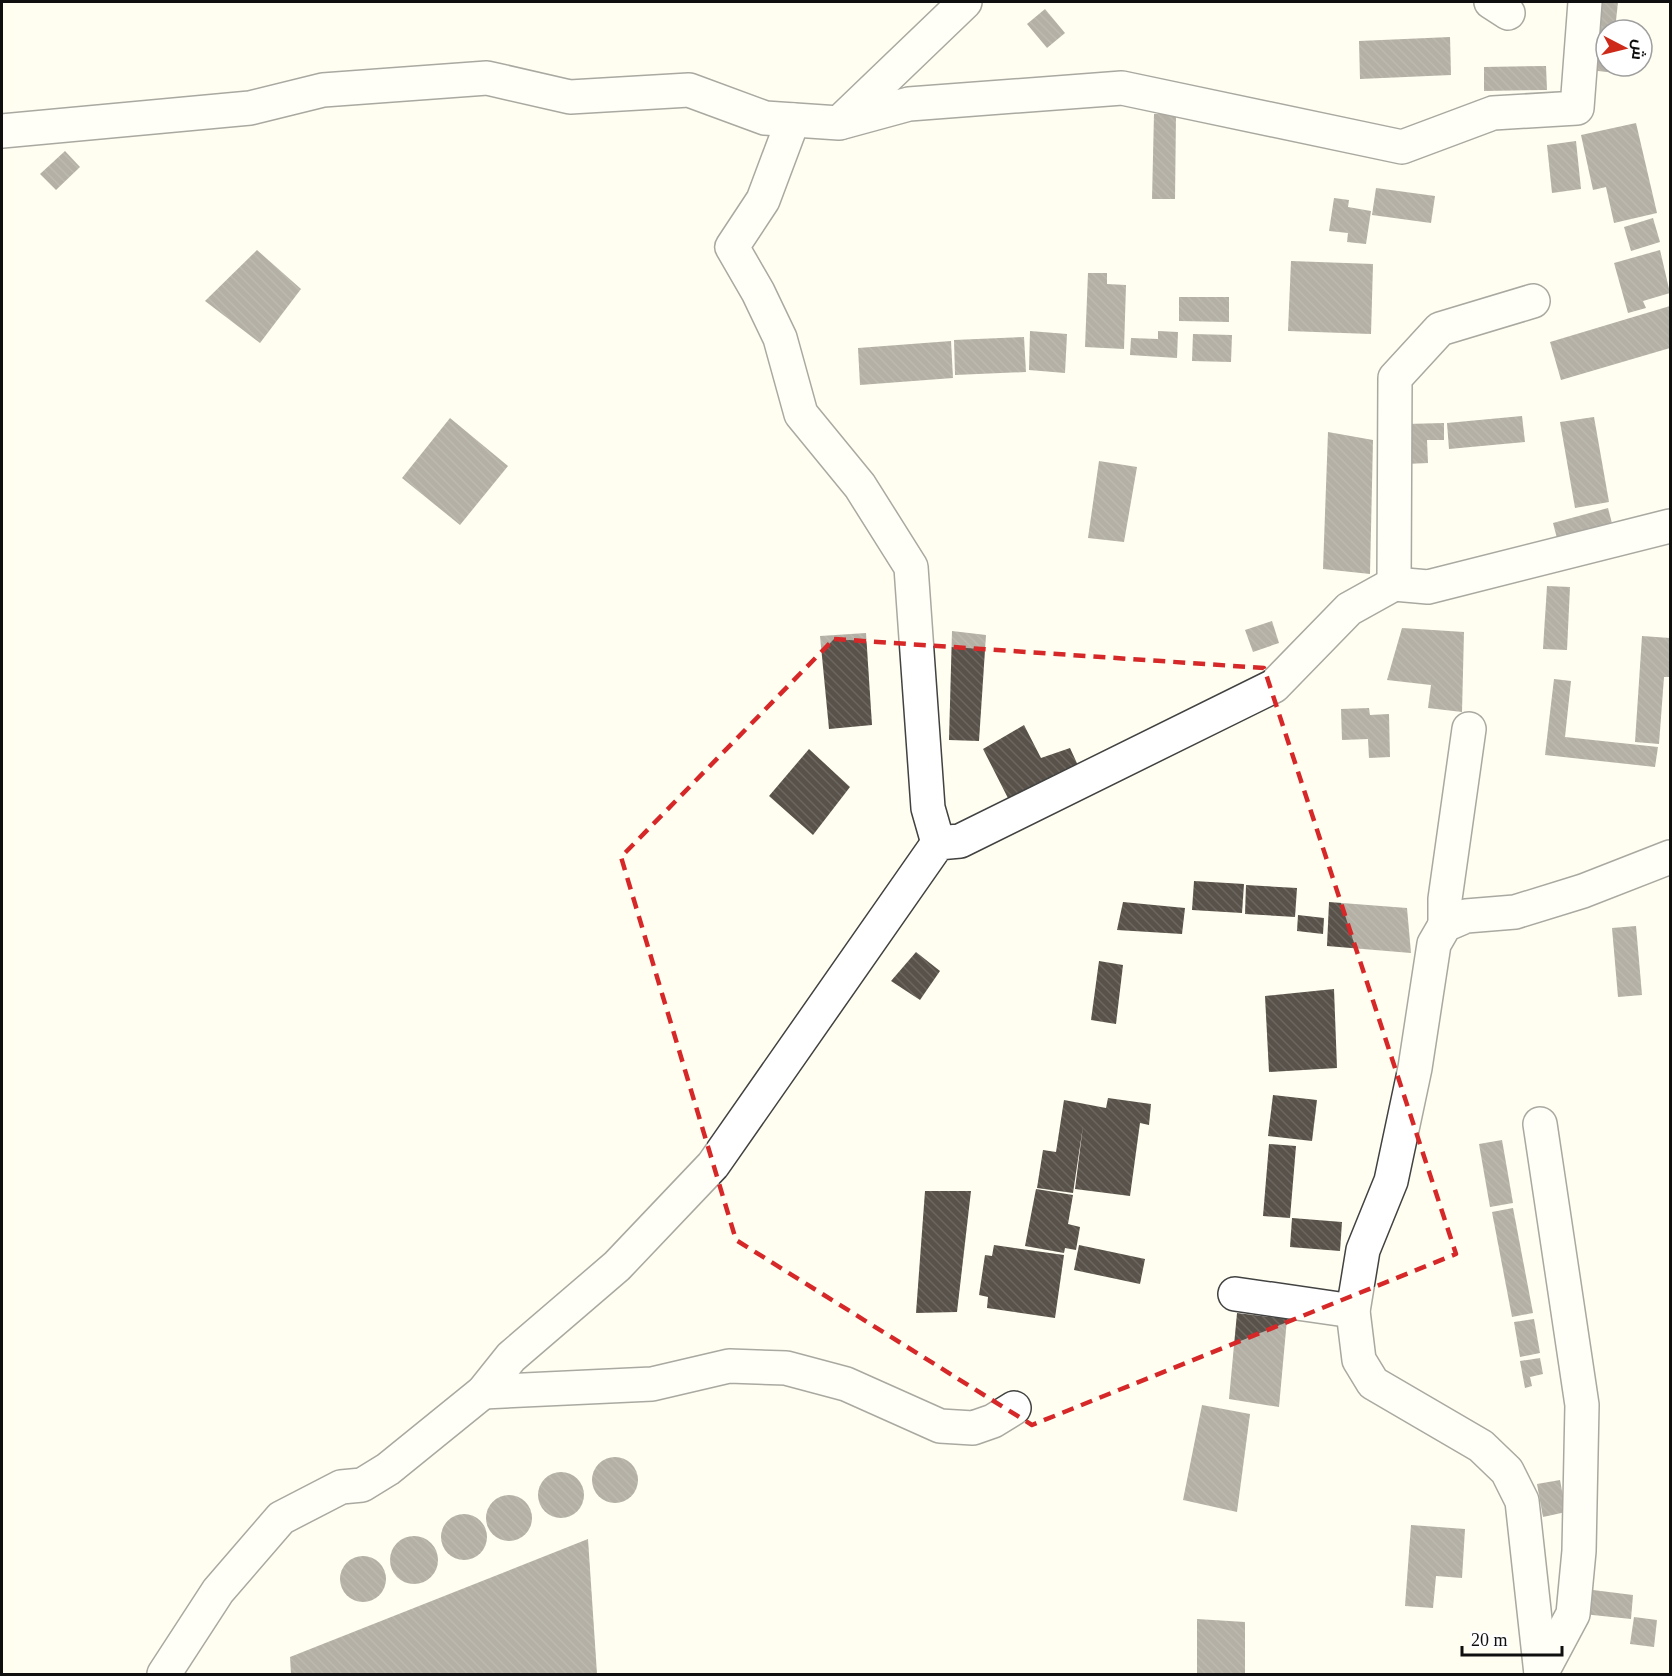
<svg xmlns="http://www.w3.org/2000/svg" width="1672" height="1676" viewBox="0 0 1672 1676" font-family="'Times New Roman',Cairo,serif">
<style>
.building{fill:url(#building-back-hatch)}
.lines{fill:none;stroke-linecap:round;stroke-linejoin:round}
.minor-casing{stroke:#424242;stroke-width:36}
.minor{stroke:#fff;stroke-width:33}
.marked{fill:none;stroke:#d62828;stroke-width:4.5;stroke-dasharray:12 8;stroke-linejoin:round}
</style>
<defs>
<pattern id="building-back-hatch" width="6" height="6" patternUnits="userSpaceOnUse" patternTransform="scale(1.5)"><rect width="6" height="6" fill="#59524a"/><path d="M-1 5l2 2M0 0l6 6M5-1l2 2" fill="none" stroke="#6c6660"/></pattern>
</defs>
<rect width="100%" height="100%" fill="#fffef1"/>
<g class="building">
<polygon points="1596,2 1618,2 1615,30 1606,30 1606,66 1626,66 1625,74 1589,70"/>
<polygon points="1045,9 1065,33 1047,48 1027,24"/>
<polygon points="1450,37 1451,75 1360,79 1359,41"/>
<polygon points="1546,66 1547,90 1484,91 1484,67"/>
<polygon points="1154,114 1176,114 1175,199 1152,199"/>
<polygon points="1636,123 1657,213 1614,223 1606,187 1593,190 1581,135"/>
<polygon points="1576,141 1581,189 1552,193 1547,145"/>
<polygon points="65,151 80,167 56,190 40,174"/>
<polygon points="1376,188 1435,196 1431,223 1372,215"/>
<polygon points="1334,198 1349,200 1348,207 1371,211 1366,244 1347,242 1348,233 1329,231"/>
<polygon points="1653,218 1660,242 1631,251 1624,227"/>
<polygon points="257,250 301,289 260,343 205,301"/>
<polygon points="1660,250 1670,293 1643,301 1646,308 1628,313 1614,263"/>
<polygon points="1291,261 1373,264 1371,334 1288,331"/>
<polygon points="1088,273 1107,273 1107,284 1126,285 1124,349 1085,347"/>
<polygon points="1179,297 1229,297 1229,322 1179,321"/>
<polygon points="1670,306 1670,348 1561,380 1550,342"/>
<polygon points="1030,331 1067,334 1065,373 1029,370"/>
<polygon points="1158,331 1178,332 1177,358 1130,355 1131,338 1158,339"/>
<polygon points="1193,334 1232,335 1231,362 1192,361"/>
<polygon points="1024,337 1026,372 955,375 954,340"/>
<polygon points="951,341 953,378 860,385 858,348"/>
<polygon points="1522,416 1525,442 1449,449 1447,423"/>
<polygon points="1594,417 1609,502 1575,508 1560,422"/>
<polygon points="450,418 508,466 460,525 402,478"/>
<polygon points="1444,423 1444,440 1427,440 1428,463 1406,464 1406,424"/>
<polygon points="1328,432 1373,440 1370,574 1323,569"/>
<polygon points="1099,461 1137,467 1124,542 1088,538"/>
<polygon points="1608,508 1614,531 1559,546 1553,523"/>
<polygon points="1547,586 1570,587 1567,650 1543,649"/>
<polygon points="1272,621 1279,643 1253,652 1245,630"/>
<polygon points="1402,628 1464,632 1462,712 1428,708 1431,685 1387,680"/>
<polygon points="952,631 986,635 979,741 949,740"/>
<polygon points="866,633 872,725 829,729 820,636"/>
<polygon points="1642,636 1670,638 1670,677 1664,677 1659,744 1635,742"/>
<polygon points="1554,679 1571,681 1565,737 1658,747 1655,767 1545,755"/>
<polygon points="1369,708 1370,715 1389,714 1390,757 1369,758 1368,739 1342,740 1341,709"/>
<polygon points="1024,725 1041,758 1070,748 1081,772 1012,806 983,749"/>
<polygon points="809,749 850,787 813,835 769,796"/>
<polygon points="1194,881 1244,884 1242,913 1192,910"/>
<polygon points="1246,885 1297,888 1295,917 1245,914"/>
<polygon points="1123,902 1185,908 1182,934 1117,930"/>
<polygon points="1329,902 1407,908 1411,953 1327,946"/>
<polygon points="1298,915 1324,918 1323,934 1297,931"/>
<polygon points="1636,926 1642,995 1618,997 1612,928"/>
<polygon points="916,952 940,971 920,1000 891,981"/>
<polygon points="1099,961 1123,965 1116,1024 1091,1020"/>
<polygon points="1334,989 1337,1068 1269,1072 1265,996"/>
<polygon points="1273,1095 1317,1100 1312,1141 1268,1136"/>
<polygon points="1108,1098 1151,1104 1149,1125 1140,1123 1130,1196 1075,1189 1083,1126 1073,1193 1037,1188 1043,1150 1056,1152 1064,1100 1106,1108"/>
<polygon points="1502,1140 1513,1203 1490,1207 1479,1144"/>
<polygon points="1269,1144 1296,1146 1290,1218 1263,1216"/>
<polygon points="1036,1189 1073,1195 1068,1224 1080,1227 1076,1250 1065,1248 1064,1253 1025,1246"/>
<polygon points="925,1191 971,1191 957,1312 916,1313"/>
<polygon points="1513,1208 1533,1313 1512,1317 1492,1212"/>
<polygon points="1292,1218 1342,1222 1340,1251 1290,1247"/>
<polygon points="994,1245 1064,1255 1055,1318 987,1308 988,1297 979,1295 985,1255 992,1256"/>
<polygon points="1079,1245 1145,1259 1140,1284 1074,1270"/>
<polygon points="1237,1313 1287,1319 1279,1407 1229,1399"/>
<polygon points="1534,1319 1540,1353 1520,1357 1514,1322"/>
<polygon points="1540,1358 1543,1374 1530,1377 1532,1386 1525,1388 1520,1361"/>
<polygon points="1202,1405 1250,1414 1237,1512 1183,1500"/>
<circle cx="615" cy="1480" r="23"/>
<circle cx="561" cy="1495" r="23"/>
<polygon points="1560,1480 1566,1512 1543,1517 1537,1484"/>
<circle cx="509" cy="1518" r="23"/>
<circle cx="464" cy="1537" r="23"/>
<polygon points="1411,1525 1465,1529 1462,1578 1436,1576 1433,1608 1405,1606"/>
<circle cx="414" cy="1560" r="24"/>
<polygon points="588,1539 597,1674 291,1674 290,1657"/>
<circle cx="363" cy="1579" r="23"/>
<polygon points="1585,1589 1633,1595 1631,1619 1583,1614"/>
<polygon points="1634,1617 1657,1620 1654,1647 1630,1644"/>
<polygon points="1197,1619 1245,1622 1245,1674 1197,1674"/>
</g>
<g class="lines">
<defs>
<g id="minor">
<polyline points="1491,2 1508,13"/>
<polyline points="793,120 763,200 732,247 758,292 780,338 801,414 860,486 911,567 928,808 938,843"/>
<polyline points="843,122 909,104 1122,88 1402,147 1493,113 1577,108 1585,2"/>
<polyline points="2,131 250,108 323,90 487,78 570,97 689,90 765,118 839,123 965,2"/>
<polyline points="1394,584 1428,587 1670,526"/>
<polyline points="1445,925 1445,899 1469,729"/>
<polyline points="1540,1124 1582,1405 1579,1551 1573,1614 1541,1674"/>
<polyline points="1235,1294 1353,1311"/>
<polyline points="483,1392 652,1384 729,1366 786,1368 846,1384 940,1426 973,1428 993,1421 1014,1408"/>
<polyline points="164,1674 218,1591 281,1518 341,1487 362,1485 388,1469 483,1392 511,1357 617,1266 713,1165 938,843 960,841 1274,686 1349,609 1394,584 1395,378 1440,329 1533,301"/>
<polyline points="1541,1674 1522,1501 1507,1471 1481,1446 1373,1383 1359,1360 1353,1311 1363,1250 1391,1181 1415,1068 1434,944 1445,925 1466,916 1515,912 1583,891 1670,857"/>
</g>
</defs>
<use href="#minor" class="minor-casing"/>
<use href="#minor" class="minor"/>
</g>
<path d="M0 0H1672V1676H0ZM834,639L1264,668L1456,1254L1032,1425L736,1240L621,857Z" fill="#fffef1" fill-opacity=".55" fill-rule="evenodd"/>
<path class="marked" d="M834,639L1264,668L1456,1254L1032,1425L736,1240L621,857Z"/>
<rect width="1672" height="1676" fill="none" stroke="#0f0f0f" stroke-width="6"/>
<g transform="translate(1624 48) rotate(97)"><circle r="28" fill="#ffffff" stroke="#9f9f9f" stroke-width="1.5"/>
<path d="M0-4.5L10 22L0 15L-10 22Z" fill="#ce2a19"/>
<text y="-9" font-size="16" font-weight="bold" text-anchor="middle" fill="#0f0f0f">ش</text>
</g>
<path d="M1462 1646v9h100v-9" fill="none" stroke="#0f0f0f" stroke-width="3"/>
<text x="1471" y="1646" font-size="18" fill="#0f0f0f" stroke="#ffffff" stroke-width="4.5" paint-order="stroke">20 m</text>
</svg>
